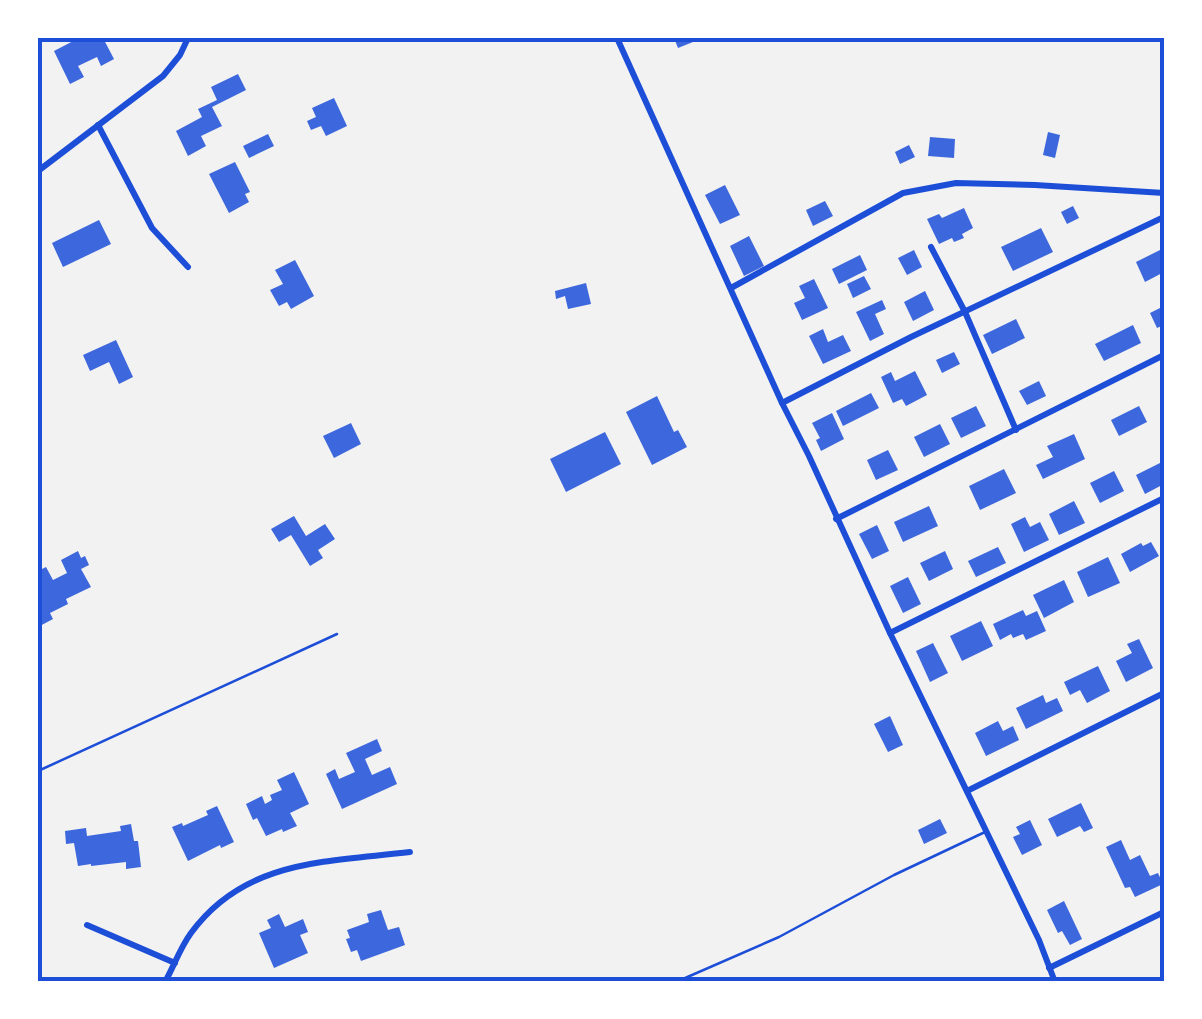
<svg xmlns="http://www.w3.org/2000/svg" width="1202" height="1019" viewBox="0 0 1202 1019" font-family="Helvetica,sans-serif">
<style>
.building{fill:#3d67dc}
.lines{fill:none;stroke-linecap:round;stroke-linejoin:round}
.service{stroke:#1d4ed8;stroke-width:2.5}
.minor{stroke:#1d4ed8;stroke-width:6}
.neatline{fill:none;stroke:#1d4ed8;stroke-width:4}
</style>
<rect width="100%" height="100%" fill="#f2f2f2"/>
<g class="building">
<polygon points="79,38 103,38 114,59 101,66 97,57 78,66 84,77 70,84 54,51"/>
<polygon points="674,38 691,38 693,42 678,48"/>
<polygon points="238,74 246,90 212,107 222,126 201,136 206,146 188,156 176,131 202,117 198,109 217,100 211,87"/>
<polygon points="334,98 347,126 326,136 321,126 311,130 307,121 316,117 312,108"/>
<polygon points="1048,132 1060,135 1055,158 1043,155"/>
<polygon points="268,134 274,146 249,158 243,146"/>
<polygon points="930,137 955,139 954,158 928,156"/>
<polygon points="909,145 915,157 900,164 895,152"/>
<polygon points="235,162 250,192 245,194 249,202 229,213 209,174"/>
<polygon points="725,185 740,215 720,224 705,195"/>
<polygon points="825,201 833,216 813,226 806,210"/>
<polygon points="1073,206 1079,218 1067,224 1061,212"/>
<polygon points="964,208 973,228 962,234 964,238 954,242 952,238 939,244 927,219 939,214 942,218"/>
<polygon points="99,220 111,244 63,267 52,243"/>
<polygon points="1041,228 1053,252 1013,271 1001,247"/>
<polygon points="749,236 764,266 744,276 730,246"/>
<polygon points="1164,248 1164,272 1145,282 1136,262"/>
<polygon points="914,250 922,267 907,275 898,258"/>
<polygon points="860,255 867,270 839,284 832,269"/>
<polygon points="295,260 314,296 291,309 287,302 279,306 270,290 283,284 275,270"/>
<polygon points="864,276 871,289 853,298 847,284"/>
<polygon points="814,279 828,308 802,320 794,303 805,298 799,286"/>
<polygon points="586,283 591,304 568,309 565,296 556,299 555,291"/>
<polygon points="925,291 934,310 913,321 904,302"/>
<polygon points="882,300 886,309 875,314 884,334 870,341 856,312"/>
<polygon points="1164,306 1164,325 1157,328 1150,313"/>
<polygon points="1016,319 1025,338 992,354 983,335"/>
<polygon points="1133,325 1141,343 1104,361 1095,344"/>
<polygon points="823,329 828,342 843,335 851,351 823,364 809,336"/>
<polygon points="116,340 133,377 119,384 109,362 90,371 83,355"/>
<polygon points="954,352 960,364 942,373 936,360"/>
<polygon points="915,371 927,395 906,406 902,399 893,403 881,377 891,372 895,381"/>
<polygon points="1039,381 1046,396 1027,405 1019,391"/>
<polygon points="871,393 879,408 843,426 836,411"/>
<polygon points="657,396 674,432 678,430 687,447 652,465 626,412"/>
<polygon points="976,406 986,426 961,438 951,418"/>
<polygon points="1139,406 1147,422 1119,436 1111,420"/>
<polygon points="832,413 844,439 821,451 816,440 820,438 812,423"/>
<polygon points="351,423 361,444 334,458 323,436"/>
<polygon points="940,424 950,444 924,457 914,437"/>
<polygon points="605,432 621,464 566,492 550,459"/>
<polygon points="1074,434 1085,459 1043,479 1036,465 1053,457 1047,446"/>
<polygon points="888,450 898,470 876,480 867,460"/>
<polygon points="1164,461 1164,484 1145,494 1136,475"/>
<polygon points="1004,469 1016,493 980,510 969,486"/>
<polygon points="1114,471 1124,491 1100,503 1090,483"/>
<polygon points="1074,501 1085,523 1059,535 1049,514"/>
<polygon points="929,506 938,526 903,542 894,522"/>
<polygon points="294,516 306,536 325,524 335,539 318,550 323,558 310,566 291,535 279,542 271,529"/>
<polygon points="1025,517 1030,527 1040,522 1049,540 1024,552 1011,524"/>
<polygon points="877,525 889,551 872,559 859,534"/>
<polygon points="1151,542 1159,556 1130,572 1121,554 1141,543 1143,546"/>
<polygon points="998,547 1006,563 976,577 968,561"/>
<polygon points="78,551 81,558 85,556 89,565 81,569 91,587 66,599 68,604 50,613 53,619 38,627 38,571 46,567 53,580 67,573 61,560"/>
<polygon points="945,551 953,569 929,581 920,563"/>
<polygon points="1108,557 1120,583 1088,597 1077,572"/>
<polygon points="908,577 921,604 903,613 890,586"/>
<polygon points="1064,580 1074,602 1044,618 1033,595"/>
<polygon points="1023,610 1026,616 1037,611 1046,631 1026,640 1023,634 1013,638 1011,634 1000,640 993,624"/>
<polygon points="981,621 993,646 962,661 950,636"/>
<polygon points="1139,639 1153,668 1126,682 1116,661 1132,653 1127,644"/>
<polygon points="933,643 948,673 930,682 916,651"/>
<polygon points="1098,666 1110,691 1087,703 1080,690 1070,695 1064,682"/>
<polygon points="1043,695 1046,703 1057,698 1063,711 1026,729 1016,708"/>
<polygon points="890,716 903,745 888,752 874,724"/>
<polygon points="998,721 1003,731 1013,726 1019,740 986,756 975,733"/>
<polygon points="377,739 382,751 365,759 372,775 390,767 397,784 342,809 326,774 335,769 339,779 355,772 346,753"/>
<polygon points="294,772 309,804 290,813 297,826 283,832 282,829 266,836 257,818 253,820 246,804 262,796 265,804 272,800 270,795 282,790 277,780"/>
<polygon points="1081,803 1093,828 1084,832 1080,826 1057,837 1048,819"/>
<polygon points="217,806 234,842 221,848 220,845 188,861 172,827 182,823 183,826 208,815 206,811"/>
<polygon points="940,819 947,833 924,844 918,830"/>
<polygon points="1030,820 1042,845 1022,855 1013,837 1020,834 1016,827"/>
<polygon points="131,824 134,841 138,841 141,867 126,869 126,862 91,866 91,864 78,866 74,843 66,844 65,831 86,828 87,836 121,831 120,826"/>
<polygon points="1121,840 1130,860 1140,855 1150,876 1158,873 1163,884 1135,897 1130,887 1125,888 1106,847"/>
<polygon points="1064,901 1082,939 1070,945 1062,931 1058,933 1047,910"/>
<polygon points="381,910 388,930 399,927 405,945 361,961 357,950 351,952 346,939 350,938 347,930 369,922 367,914"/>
<polygon points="279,914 285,927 303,919 308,932 300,935 308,953 274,968 259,933 271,928 267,920"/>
</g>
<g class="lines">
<g class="service">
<polyline points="38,771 337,634"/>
<polyline points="676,982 779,937 894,875 985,832"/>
</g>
<g class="minor">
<polyline points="617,38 782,403 809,456 890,633 1039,940 1055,982"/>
<polyline points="98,125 152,228 188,267"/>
<polyline points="38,171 163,76 180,55 188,38"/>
<polyline points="931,247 965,312 1016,430"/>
<polyline points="731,288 903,193 956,183 1035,185 1164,193"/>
<polyline points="782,403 911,337 1164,217"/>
<polyline points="836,519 1164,355"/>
<polyline points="890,633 1164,498"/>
<polyline points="967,791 1164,693"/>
<polyline points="87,925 175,963"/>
<polyline points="1049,968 1164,912"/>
<path d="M165,982C174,966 180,948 191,933C245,859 327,862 410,852"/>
</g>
</g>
<rect width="1202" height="1019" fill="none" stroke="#ffffff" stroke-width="80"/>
<rect x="40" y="40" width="1122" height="939" class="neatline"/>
</svg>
